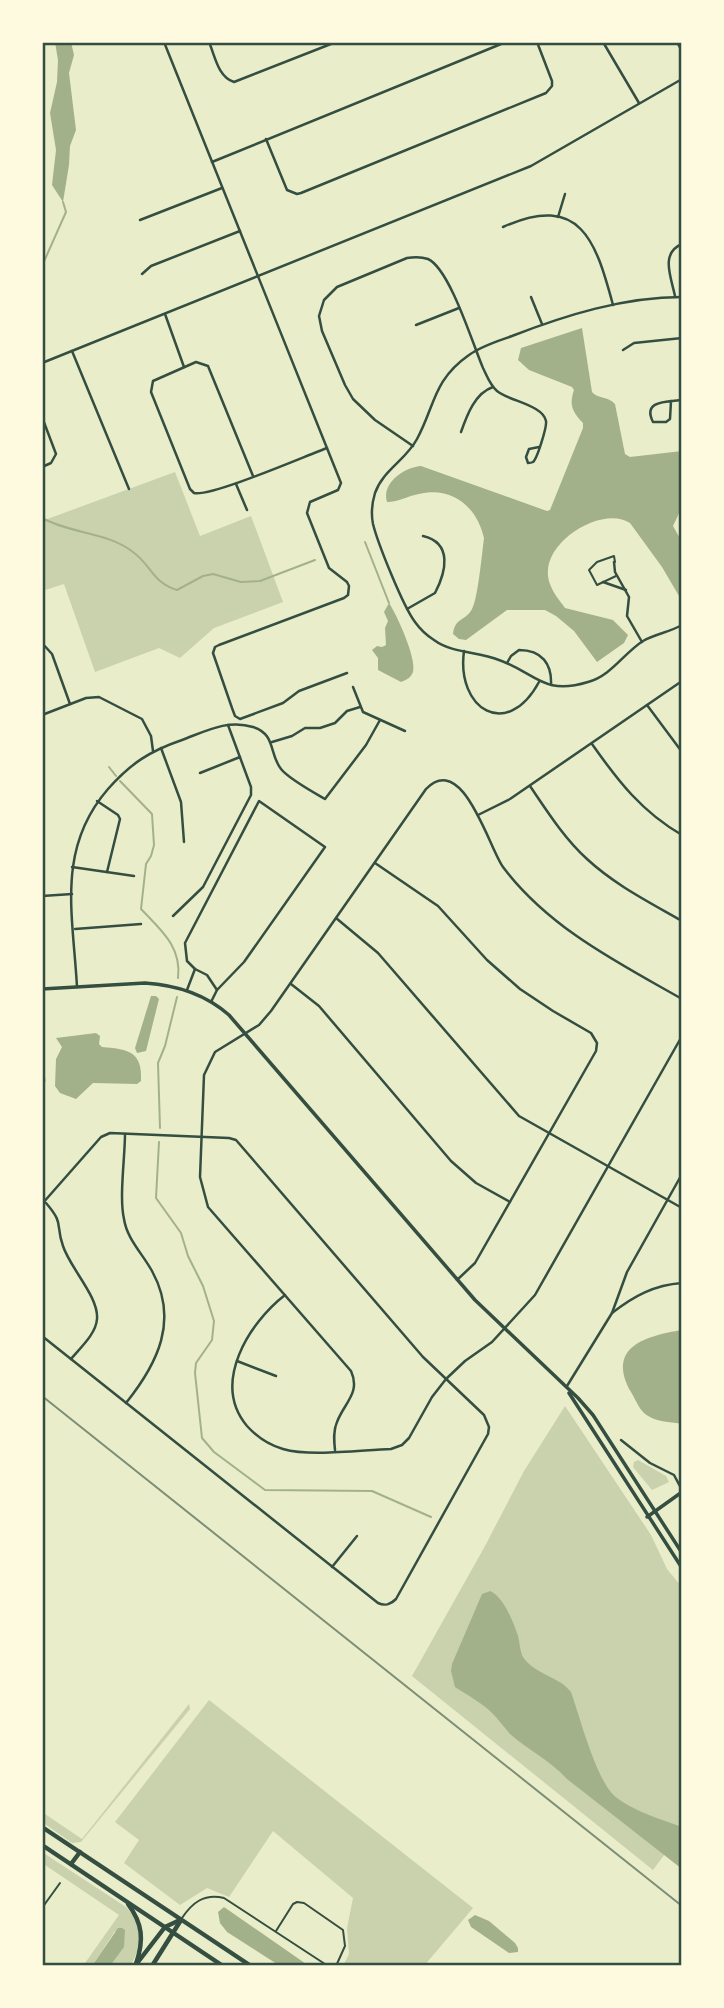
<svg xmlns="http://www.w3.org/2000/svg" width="724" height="2008" viewBox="0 0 724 2008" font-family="Arial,sans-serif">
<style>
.green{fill:#cad2ad}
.water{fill:#a3b18a}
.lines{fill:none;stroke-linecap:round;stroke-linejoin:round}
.stream{stroke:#a3b18a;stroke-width:2}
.service{stroke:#344e41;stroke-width:2}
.minor{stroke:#344e41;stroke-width:2.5}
.tertiary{stroke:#344e41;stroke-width:3.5}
.primary{stroke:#344e41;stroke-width:4.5}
.rail{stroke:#7c8e77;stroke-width:2}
.neatline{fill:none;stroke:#344e41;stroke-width:2.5}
</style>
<rect width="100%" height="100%" fill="#e9edc9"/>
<g class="green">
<polygon points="175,472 200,536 251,516 283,602 214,628 180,658 159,648 95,672 64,584 42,591 42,521"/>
<polygon points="565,1406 651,1535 667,1569 682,1587 682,1831 653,1870 412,1676 485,1546 524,1471"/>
<polygon points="638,1460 666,1476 669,1482 652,1490 633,1467 634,1462"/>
<polygon points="209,1700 473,1908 424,1966 343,1966 349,1954 347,1928 353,1898 273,1831 229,1897 207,1888 180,1905 124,1863 139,1840 115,1822"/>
<polygon points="189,1704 190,1709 81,1842 72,1843 42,1822 42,1812 82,1839"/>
<path d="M42,1852L126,1907C143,1924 143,1946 130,1966H110L123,1947L115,1931L92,1966H83L119,1915L42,1863Z"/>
</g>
<g class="water">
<polygon points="55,42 71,42 74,55 69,73 76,130 70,146 69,165 63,202 52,185 56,150 50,113 57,82 58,60"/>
<path d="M582,328L592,392C598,399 608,396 615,404L625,454L630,457L682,451V507L673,526L682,542V601L662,567L630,523C602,504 535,545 550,584C553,593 560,601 565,608L613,620L628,635L624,643L597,662L574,631L556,616L545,610H507L466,640L459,639L453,634C455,617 466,621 472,609C478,598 482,553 484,538C477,507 452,486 419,494C407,496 399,502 387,502C381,483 405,467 421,466L547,511L550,510L583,428V423C572,411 569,405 574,390L572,387L529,370L518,360L521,348Z"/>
<path d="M389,603C397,615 417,659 413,672C411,678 406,680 401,682L378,670V658L372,650L377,646L382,647L386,645L385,628L388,621L384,612Z"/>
<polygon points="151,996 156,996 159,999 146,1051 137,1053 135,1048"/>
<path d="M96,1033L100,1036L99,1044L102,1047C127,1049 143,1051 141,1081L137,1084L93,1083L76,1099L60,1093L55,1086L56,1059L62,1047L56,1038Z"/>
<path d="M682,1330V1424C672,1422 659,1422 650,1417C640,1413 636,1400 631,1392C606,1347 645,1336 682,1330Z"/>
<path d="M490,1591C503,1596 514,1623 518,1636C520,1643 520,1652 523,1657C535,1675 559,1676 571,1692C580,1717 597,1784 617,1798C636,1812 660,1819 682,1827V1869L567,1779C551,1761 528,1750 510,1734C504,1727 498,1719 492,1713C482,1703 467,1695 455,1687L451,1671L452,1664L482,1594Z"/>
<polygon points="224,1907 309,1966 280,1966 227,1932 220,1923 218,1912"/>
<polygon points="475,1915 489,1921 515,1943 518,1948 518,1952 509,1953 471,1927 468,1920"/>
<polygon points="118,1928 122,1928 125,1930 124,1947 110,1966 92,1966"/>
</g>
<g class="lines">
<g class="stream">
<polyline points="42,266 66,212 63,202"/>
<path d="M42,518C71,534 108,532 133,552C152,566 153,583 177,590L203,576L213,574L241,582L260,581L315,560"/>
<polyline points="365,542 389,603"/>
<polyline points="109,767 116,776"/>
<path d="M120,781L152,814L154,845L151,856L146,864L141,909C161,930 182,947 178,978"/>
<polyline points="160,1128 158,1063 165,1046 177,997"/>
<polyline points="159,1142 156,1198 181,1233 188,1256 203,1286 214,1321 212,1340 196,1363 195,1373 202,1438 214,1452 265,1490 372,1491 431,1517"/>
</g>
<g class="service">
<polyline points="615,562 614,556 597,562 589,570 597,585 616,576"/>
<polyline points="42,1908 60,1883"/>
<path d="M182,1918C192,1903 204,1893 224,1898L328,1966"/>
<polyline points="276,1931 293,1904 297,1902 304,1903 343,1930 345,1946 336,1966"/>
</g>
<g class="minor">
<polyline points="164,42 341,483 338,490 310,502 307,513 329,568 347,582 349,586 348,595 344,598 219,645 215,647 213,653 232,708 235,716 240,719 283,703 299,691 347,673"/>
<path d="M209,42C215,56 218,77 234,82L336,42"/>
<polyline points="603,42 639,103"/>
<polyline points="266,139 287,190 297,194 301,193 546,93 552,86 552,81 537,42"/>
<polyline points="212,162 506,42"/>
<polyline points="558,217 565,194"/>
<polyline points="140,220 222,188"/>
<path d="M503,227C581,192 596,242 613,305"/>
<polyline points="142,274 151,266 240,231"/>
<path d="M675,296C671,277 660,253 682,244"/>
<polyline points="531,297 542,324"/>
<path d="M682,297C624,297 566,315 512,336C498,341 481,346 469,355C433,380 435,406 417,439C406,460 383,470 375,493C372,503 371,514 373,524C378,544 403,606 415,622C420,629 426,635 434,640C453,654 478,651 499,660C536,673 543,696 588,682C611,676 624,653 643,641C655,634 670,632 682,625"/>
<polyline points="165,314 184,367"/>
<polyline points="416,325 459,308"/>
<polyline points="623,350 634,343 682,338"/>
<polyline points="72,351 129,489"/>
<polyline points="42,363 531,166 682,79"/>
<path d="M671,401L670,419L666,422H653C642,400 667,402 682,400"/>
<polyline points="42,417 56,454 51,463 42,467"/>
<path d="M461,432C467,415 475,393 493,387"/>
<path d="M413,446L375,420L353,399L345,385L322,331L319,316L324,300L337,287L407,258C414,257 422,257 428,259C450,269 473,345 483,368C487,376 490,385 497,391C509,401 543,405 546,421C547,427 537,459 533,462C531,463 529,463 528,463L526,457L529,449L539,447"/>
<path d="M253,476L208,366L196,362L153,381L151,392L190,489L194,493C211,497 305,456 327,448"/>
<polyline points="236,484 247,510"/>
<polyline points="614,562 615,572 629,597 627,616 642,642"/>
<polyline points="603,582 626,590"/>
<path d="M407,609L435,593C446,572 453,543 423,536"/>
<polyline points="42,632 42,631"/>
<polyline points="42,643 52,654 70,704"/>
<path d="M464,651C456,709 507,741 539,682"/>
<path d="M507,663L511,656L519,650C542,650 552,664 551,685"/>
<polyline points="353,687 363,712 405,731"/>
<polyline points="647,705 682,752"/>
<polyline points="42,715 86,698 99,697 142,719 151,736 153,751"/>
<polyline points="272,742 292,736 305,728 320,728 335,723 347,711 360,707"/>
<path d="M592,744C618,781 642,812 682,835"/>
<polyline points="161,748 181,802 184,842"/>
<polyline points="200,773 240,757"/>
<path d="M530,786C547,811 564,838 587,859C615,885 649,902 682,921"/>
<polyline points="97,801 118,815 120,819 107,872"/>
<polygon points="259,801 325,847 244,962 217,990 207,975 195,969 187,961 185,943"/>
<polyline points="478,815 510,799 682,681"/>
<polyline points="375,863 438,906 487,960 520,989 553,1011 591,1033 597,1043 596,1051 475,1263 457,1280"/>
<polyline points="72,867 134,876"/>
<polyline points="42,896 72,894"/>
<polyline points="173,916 203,887 251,795 251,787 228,725"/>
<polyline points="336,918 378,953 519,1116 682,1208"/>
<polyline points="75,929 141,924"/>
<polyline points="291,984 319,1006 451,1161 476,1183 510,1202"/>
<path d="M77,987C73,914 56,849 108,789C131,763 150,751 182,740C206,731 228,719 253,727C276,734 269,754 281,769C289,779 313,792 325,799L366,745L380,720"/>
<polyline points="187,990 195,969"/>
<polyline points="211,1002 217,990"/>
<polyline points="42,1043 44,1081 42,1087"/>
<path d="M125,1134C125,1157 119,1198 124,1219C127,1239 142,1253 152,1271C179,1320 158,1363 126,1403"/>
<path d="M46,1203C65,1225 55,1224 63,1246C70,1268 99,1297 97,1319C96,1334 80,1348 71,1359"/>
<path d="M42,1204L101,1137L110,1133L229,1138L236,1140L423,1357L484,1415L489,1427L488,1434L396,1599C390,1605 385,1606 378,1603L42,1336"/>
<path d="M285,1295C249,1323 211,1383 247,1426C257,1437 269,1445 283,1449C310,1457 361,1450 391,1449L402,1445L409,1438L432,1397L446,1379L465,1361L492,1342L535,1295L682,1036"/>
<path d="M612,1313C634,1296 654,1285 682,1283"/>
<polyline points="237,1361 276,1376"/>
<polyline points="567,1386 612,1313 627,1272 682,1174"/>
<polyline points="621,1440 650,1463 674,1475 682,1490"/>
<path d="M335,1450C334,1441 333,1431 337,1422C344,1403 361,1393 351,1371L208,1207L200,1177L204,1075L215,1052L259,1025L271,1011L426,789C463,751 489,848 503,867C549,928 617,962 682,999"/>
<polyline points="332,1567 357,1536"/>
</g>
<g class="tertiary">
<path d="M42,989L145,983C177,985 205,994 229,1015L475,1300L578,1398L593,1415L682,1553"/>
<polyline points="569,1393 682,1568"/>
<polyline points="647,1517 682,1492"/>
</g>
<g class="primary">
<polyline points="678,42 682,49"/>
<polyline points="42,1827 251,1966"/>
<polyline points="42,1845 223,1966"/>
<polyline points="71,1864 80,1852"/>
<path d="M128,1904C143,1924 144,1940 136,1964"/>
<polyline points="138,1962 165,1927 180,1920"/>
<polyline points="152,1966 181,1920"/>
</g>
<polyline class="rail" points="42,1396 682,1906"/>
</g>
<rect width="724" height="2008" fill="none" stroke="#fefae0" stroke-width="88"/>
<rect x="44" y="44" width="636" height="1920" class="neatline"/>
</svg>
